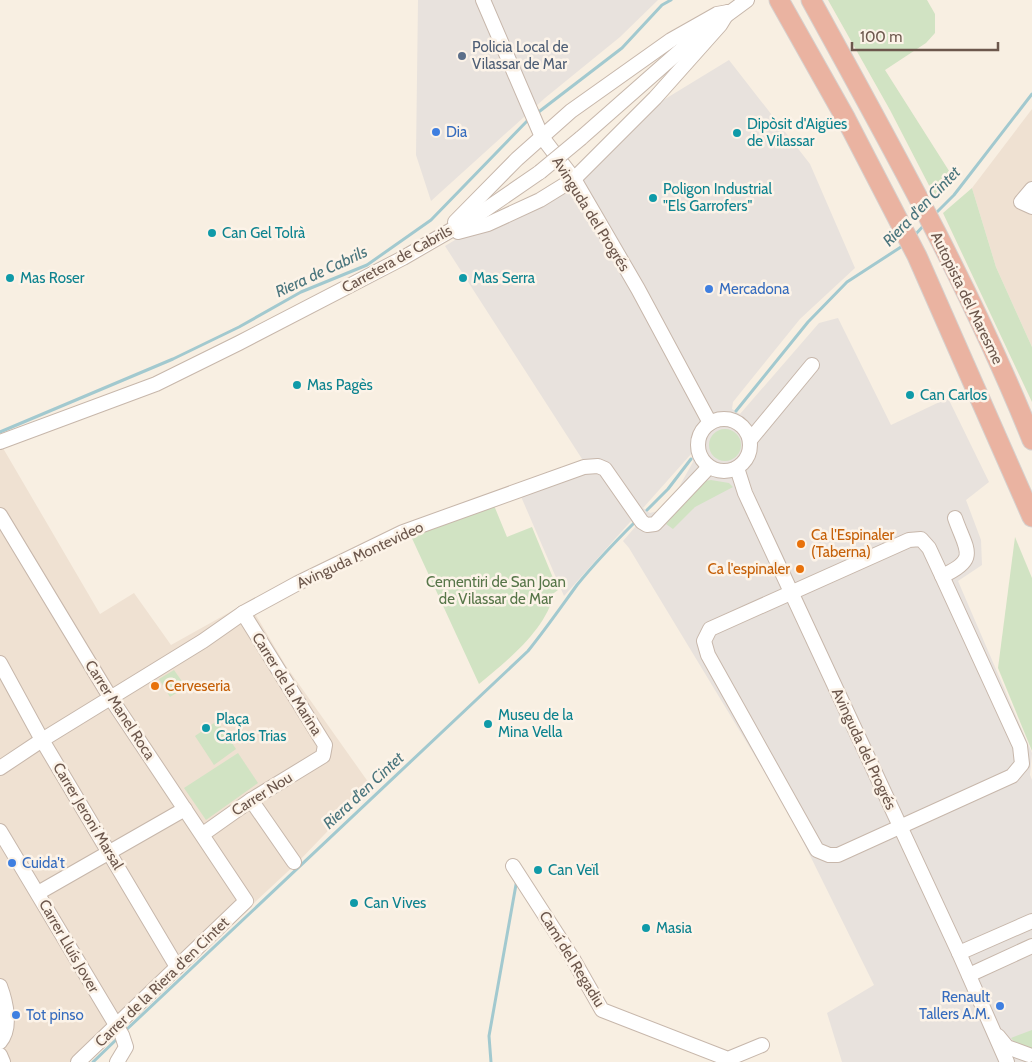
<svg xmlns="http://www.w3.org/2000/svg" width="1032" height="1062" viewBox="0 0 1032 1062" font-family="Cabin,sans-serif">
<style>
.residential{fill:#efe1d2}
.industrial{fill:#e8e2dd;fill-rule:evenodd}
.green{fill:#d1e3c3}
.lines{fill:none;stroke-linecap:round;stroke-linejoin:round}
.stream{stroke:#a2c9cf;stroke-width:3}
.minor-casing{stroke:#c7b7ab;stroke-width:16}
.highway-casing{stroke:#d6d0cd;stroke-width:21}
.minor{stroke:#fff;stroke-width:14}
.highway{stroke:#eab3a1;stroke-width:19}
.minor-bridge-casing{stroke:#c7b7ab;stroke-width:16;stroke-linecap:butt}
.minor-bridge{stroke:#fff;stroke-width:14}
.service-dot{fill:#5c6f8a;stroke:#fcf3e8;stroke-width:2}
.shop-dot{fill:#3f7fe0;stroke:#fcf3e8;stroke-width:2}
.culture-dot{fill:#0f9aa8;stroke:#fcf3e8;stroke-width:2}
.food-dot{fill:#e8710a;stroke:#fcf3e8;stroke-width:2}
.labels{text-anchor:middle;stroke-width:5;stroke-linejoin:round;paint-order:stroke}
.service-label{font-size:15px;fill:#4e5e75;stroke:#fcf3e8;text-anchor:start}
.culture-label{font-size:15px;fill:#0d838f;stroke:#fcf3e8;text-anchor:start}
.shop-label{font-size:15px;fill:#366cbe;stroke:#fcf3e8;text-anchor:start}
.street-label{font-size:15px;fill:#6c574c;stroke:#fcf3e8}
.food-label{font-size:15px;fill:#c56008;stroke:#fcf3e8;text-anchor:start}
.park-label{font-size:15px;fill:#577649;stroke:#fcf3e8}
.water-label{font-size:16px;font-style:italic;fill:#4a757d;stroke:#fcf3e8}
</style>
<rect width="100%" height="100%" fill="#f8efe2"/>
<g class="residential">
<polygon points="1032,109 1032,347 996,267 972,188"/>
<polygon points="0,443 100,614 134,593 171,645 248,602 286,666 371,786 299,861 84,1062 0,1062"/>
</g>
<g class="industrial">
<polygon points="418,0 658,0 620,37 545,98 431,201 416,155"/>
<path d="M729,60L810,164L855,268L800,319L733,402L732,409L740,414L819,323L838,318L891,425L948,398L989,482L966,500L981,540L982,565L958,581L1032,753L1030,775L1032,780V1062H842L827,1013L874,985L787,809L629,548L623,541L636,526L631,521L564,596L516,485L584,462L445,246L503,211L562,181L652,107ZM692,453L693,462L679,487L658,511L650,513L643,508Z"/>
</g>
<g class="green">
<polygon points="828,0 927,0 935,14 935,33 926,43 885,70 951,174 943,189 935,197 890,110"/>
<polygon points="972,188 996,267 1032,347 1032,402 943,213"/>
<circle cx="725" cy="445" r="16"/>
<polygon points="711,480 729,483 733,487 695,507 673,529 666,524 704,481"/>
<path d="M493,503L507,537L532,527L558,590L554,593C547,629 506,662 479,684L410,534Z"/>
<polygon points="1015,537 1032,578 1032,751 998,668"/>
<polygon points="174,670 186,687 170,697 159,679"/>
<polygon points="217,721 236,749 214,765 195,736"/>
<polygon points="238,753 258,783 206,820 184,788"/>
<polygon points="1032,1030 1032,1049 1016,1044 1011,1038"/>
</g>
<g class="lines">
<g class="stream">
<polyline points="536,114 622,48 662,5 671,0"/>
<polyline points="935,214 954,195 1032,94"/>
<polyline points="914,236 925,224"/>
<polyline points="736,411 808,322 847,282 904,245"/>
<polyline points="0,432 173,359 239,327 301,292 367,265 431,220 529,119"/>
<polyline points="647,510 668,489 691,459"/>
<path d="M125,1031L528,651C545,630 561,607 577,585C595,563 615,542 635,522"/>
<polyline points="93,1062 119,1037"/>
<polyline points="491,1062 489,1036 517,879"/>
</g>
<defs>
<g id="minor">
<polyline points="483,0 542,137 574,179 638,289 710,423"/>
<polyline points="581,138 690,42 747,0"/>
<polyline points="1032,189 1021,202 1032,207"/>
<polyline points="455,222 517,159 571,111 671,40 717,14 728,12"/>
<polyline points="458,232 488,224 540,200 574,179 655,98 720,25 728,12"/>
<circle cx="724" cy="445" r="26"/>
<polyline points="750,440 812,365"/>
<polyline points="0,442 156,384 239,343 403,258 479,214 540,172"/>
<polyline points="737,468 745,493 959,953 1007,1062"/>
<polyline points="0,515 110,697 246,901 78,1062"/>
<polygon points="921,539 929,548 942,576 1020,746 1022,764 1012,776 838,855 829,855 817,850 708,655 704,641 710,629 909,540"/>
<path d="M942,576C980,559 966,550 955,518"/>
<polyline points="0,663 42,740 177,967"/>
<polyline points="0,768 42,740 203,641 243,613 298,583 403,532 584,467 598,466 605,469 642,522 647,525 655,524 709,467"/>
<polyline points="251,800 294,862"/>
<polyline points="0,831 122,1035 126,1047 117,1062"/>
<polyline points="203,834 251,800 323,756 325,745 243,613"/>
<polyline points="513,866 573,959 602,1010 728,1059 762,1045"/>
<polyline points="38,893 185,809"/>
<polyline points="959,953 1032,921"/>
<polyline points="969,975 1032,946"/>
<path d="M0,986C6,1002 12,1028 0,1042"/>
<polyline points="998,1036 1007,1047 1029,1055"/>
<polyline points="0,1055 3,1062"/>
</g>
<g id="highway">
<polyline points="779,0 846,119 917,256 1032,517"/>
<path d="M811,0C890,144 971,288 1032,440"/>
</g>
</defs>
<use href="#minor" class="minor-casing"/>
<use href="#highway" class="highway-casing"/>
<use href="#minor" class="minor"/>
<use href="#highway" class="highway"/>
<defs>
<polyline id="minor-bridge" points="540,172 581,138"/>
</defs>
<use href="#minor-bridge" class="minor-bridge-casing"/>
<use href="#minor-bridge" class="minor-bridge"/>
</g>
<circle class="service-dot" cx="462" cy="56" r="5"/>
<g class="shop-dot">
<circle cx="436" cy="132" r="5"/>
<circle cx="709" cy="289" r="5"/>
<circle cx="12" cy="863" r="5"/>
<circle cx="1000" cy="1006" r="5"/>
<circle cx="16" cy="1015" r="5"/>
</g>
<g class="culture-dot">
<circle cx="737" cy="133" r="5"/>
<circle cx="653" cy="198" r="5"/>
<circle cx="212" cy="233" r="5"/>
<circle cx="10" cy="278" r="5"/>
<circle cx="463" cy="278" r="5"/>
<circle cx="297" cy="385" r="5"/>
<circle cx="910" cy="395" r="5"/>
<circle cx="488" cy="724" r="5"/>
<circle cx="206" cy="728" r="5"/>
<circle cx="538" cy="870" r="5"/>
<circle cx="354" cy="903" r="5"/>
<circle cx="646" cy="928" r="5"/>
</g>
<g class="food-dot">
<circle cx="801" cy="544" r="5"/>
<circle cx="800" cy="569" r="5"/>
<circle cx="155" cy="686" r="5"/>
</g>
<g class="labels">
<g class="service-label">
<text x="472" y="52">Policia Local de<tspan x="472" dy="17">Vilassar de Mar</tspan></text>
</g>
<g class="culture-label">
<text x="747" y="129">Dipòsit d'Aigües<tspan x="747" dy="17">de Vilassar</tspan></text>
<text x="663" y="194">Poligon Industrial<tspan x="663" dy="17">"Els Garrofers"</tspan></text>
<text x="222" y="238">Can Gel Tolrà</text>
<text x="20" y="283">Mas Roser</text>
<text x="473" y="283">Mas Serra</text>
<text x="307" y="390">Mas Pagès</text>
<text x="920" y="400">Can Carlos</text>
<text x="498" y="720">Museu de la<tspan x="498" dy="17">Mina Vella</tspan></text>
<text x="216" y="724">Plaça<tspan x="216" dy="17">Carlos Trias</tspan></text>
<text x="548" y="875">Can Veïl</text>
<text x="364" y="908">Can Vives</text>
<text x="656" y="933">Masia</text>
</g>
<g class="shop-label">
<text x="446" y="137">Dia</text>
<text x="719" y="294">Mercadona</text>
<text x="22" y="868">Cuida't</text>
<text x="990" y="1002" text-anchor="end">Renault<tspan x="990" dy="17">Tallers A.M.</tspan></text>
<text x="26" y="1020">Tot pinso</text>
</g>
<g class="street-label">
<text transform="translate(591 214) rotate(58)" y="5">Avinguda del Progrés</text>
<text transform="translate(397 259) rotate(-29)" y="5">Carretera de Cabrils</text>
<text transform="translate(967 298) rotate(64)" y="5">Autopista del Maresme</text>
<text transform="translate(360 555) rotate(-25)" y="5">Avinguda Montevideo</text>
<text transform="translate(287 684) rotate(58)" y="5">Carrer de la Marina</text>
<text transform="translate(120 710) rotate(57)" y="5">Carrer Manel Roca</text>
<text transform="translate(864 749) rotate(65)" y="5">Avinguda del Progrés</text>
<text transform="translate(262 794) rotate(-32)" y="5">Carrer Nou</text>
<text transform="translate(88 816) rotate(59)" y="5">Carrer Jeroni Marsal</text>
<text transform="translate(69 946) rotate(60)" y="5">Carrer Lluís Jover</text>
<text transform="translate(572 959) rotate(58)" y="5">Camí del Regadiu</text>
<text transform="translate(162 982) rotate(-44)" y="5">Carrer de la Riera d'en Cintet</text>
</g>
<g class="food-label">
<text x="811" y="540">Ca l'Espinaler<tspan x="811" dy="17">(Taberna)</tspan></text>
<text x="790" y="574" text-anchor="end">Ca l'espinaler</text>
<text x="165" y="691">Cerveseria</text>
</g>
<g class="park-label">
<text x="496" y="587">Cementiri de San Joan<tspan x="496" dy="17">de Vilassar de Mar</tspan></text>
</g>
<g class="water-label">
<text transform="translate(921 206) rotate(-46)" y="6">Riera d'en Cintet</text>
<text transform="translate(321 271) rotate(-25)" y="6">Riera de Cabrils</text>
<text transform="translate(363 790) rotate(-43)" y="6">Riera d'en Cintet</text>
</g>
</g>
<path d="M852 42v8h146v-8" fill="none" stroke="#6c574c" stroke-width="2.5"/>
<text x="860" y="42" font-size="15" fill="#6c574c" stroke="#fcf3e8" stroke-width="4" paint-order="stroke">100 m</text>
</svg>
